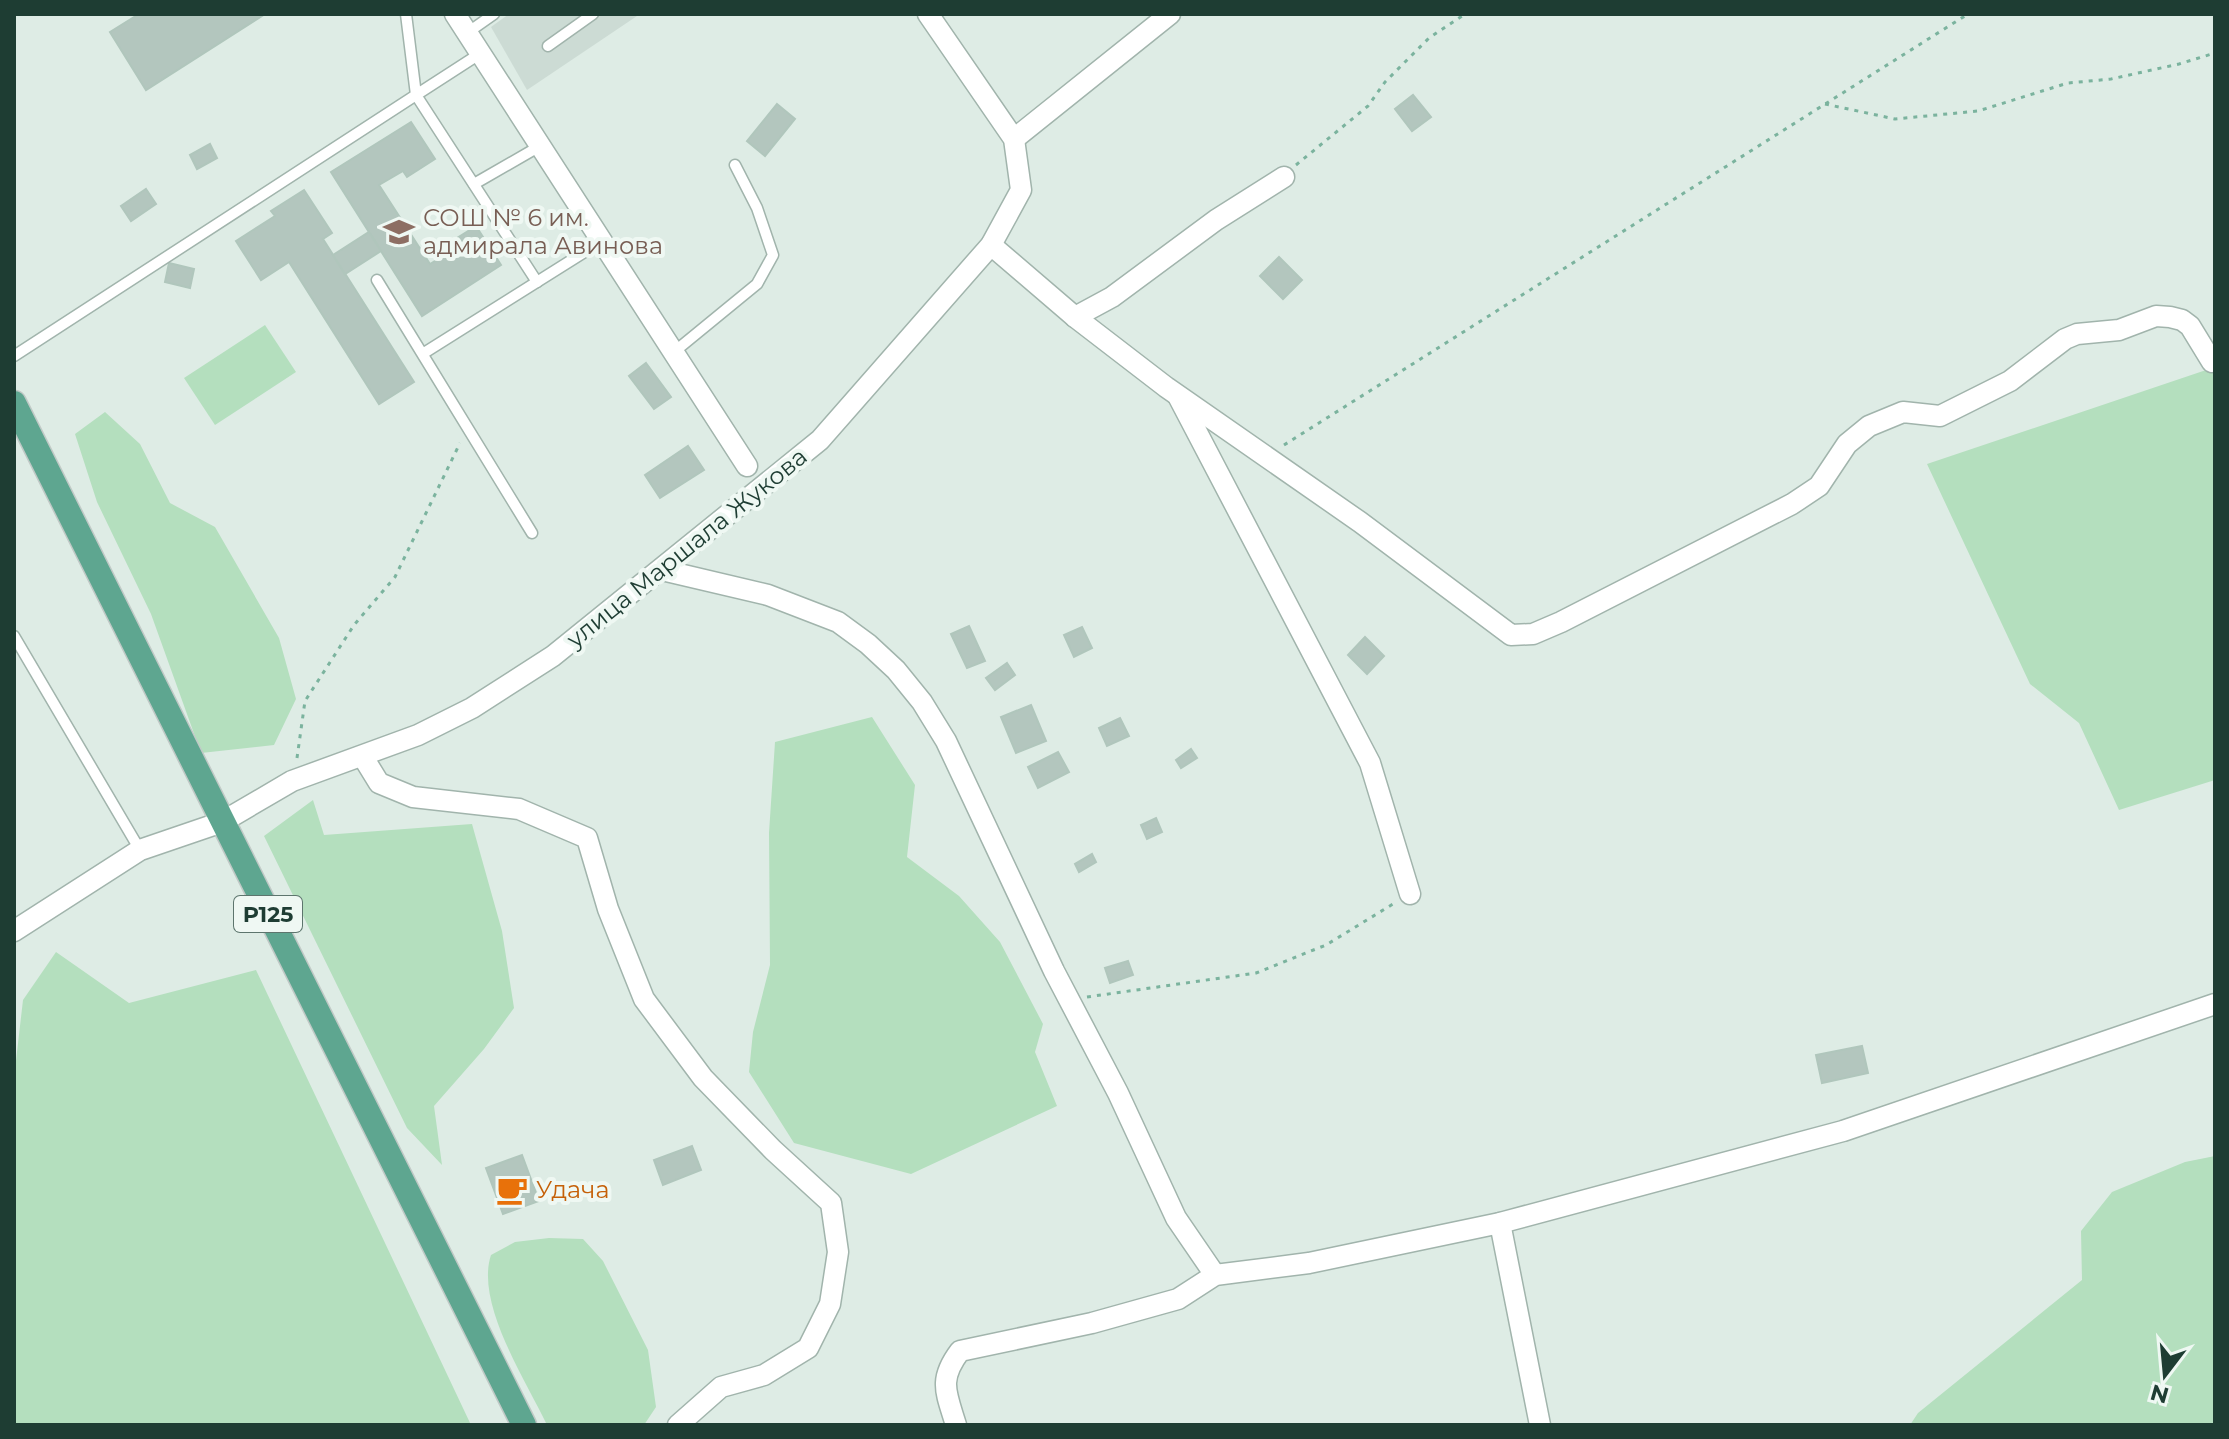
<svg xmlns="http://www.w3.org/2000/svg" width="2229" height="1439" viewBox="0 0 2229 1439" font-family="Montserrat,sans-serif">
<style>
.built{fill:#ccdbd4}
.green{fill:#b4dfbe}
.building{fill:#b3c6be;stroke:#b0c6bc;stroke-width:2}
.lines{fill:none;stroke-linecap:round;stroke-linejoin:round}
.service-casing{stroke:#a1b4ac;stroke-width:13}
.minor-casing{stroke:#a1b4ac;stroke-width:23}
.primary-casing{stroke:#c0c9c6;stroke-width:27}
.path{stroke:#7bb39e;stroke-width:3;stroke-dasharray:4 6;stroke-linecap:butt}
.service{stroke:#fff;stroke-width:10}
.minor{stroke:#fff;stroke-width:20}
.primary{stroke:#5ea690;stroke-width:24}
.labels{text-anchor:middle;stroke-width:8;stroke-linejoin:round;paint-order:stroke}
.shield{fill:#eff8f3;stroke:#5d756d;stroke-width:2}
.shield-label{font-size:22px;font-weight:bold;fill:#1e3d33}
.education-label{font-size:24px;fill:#785e54;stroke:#eff8f3;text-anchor:start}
.street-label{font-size:24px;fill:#1e3d33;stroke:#eff8f3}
.food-label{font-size:24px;fill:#c56008;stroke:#eff8f3;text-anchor:start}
</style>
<rect width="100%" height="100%" fill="#deece5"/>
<polygon class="built" points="509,14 640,14 527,90 491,27"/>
<g class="green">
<polygon points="265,325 296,372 215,425 184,378"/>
<polygon points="2215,367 2215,780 2119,810 2079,723 2030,684 1927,464"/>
<polygon points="105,412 140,444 170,503 215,527 279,638 296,699 274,745 201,753 151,614 97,502 75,434"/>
<polygon points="872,717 915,785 907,857 959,896 1000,942 1043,1024 1035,1052 1057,1106 911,1174 794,1143 749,1072 753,1032 770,965 769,833 775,742"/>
<polygon points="313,800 324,835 472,824 502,931 514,1008 484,1049 434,1106 442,1165 407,1128 264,836"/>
<polygon points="56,952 129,1003 256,970 471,1425 14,1425 14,1078 23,1000"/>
<polygon points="2215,1156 2215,1425 1910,1425 1918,1413 2082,1280 2081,1231 2112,1192 2185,1162"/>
<path d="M549,1238L583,1239L603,1261L648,1350L656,1407L644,1425H547C526,1381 475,1303 491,1255L515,1242Z"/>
</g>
<g class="building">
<polygon points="139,14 265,14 146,90 110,32"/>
<polygon points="1413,95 1431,117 1412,131 1395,109"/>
<polygon points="777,104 795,119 765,156 747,141"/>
<polygon points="411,122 435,159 407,177 403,171 379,185 430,264 453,250 449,243 476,226 501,265 422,316 331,172"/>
<polygon points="210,144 217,158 197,169 190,155"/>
<polygon points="146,189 156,204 131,221 121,206"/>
<polygon points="304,190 332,233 323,239 414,382 379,404 289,262 261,280 236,241 275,216 271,211"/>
<polygon points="369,232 381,251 345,274 333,255"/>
<polygon points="1279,257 1302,280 1283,299 1260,276"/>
<polygon points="169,263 194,269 190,288 165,282"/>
<polygon points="646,363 671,397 654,409 629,376"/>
<polygon points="688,446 704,470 660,498 645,475"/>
<polygon points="969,626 985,661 967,668 951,634"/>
<polygon points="1082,627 1092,648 1074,657 1064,635"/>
<polygon points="1365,637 1384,656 1367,674 1348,655"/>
<polygon points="1007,663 1015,675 995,690 986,678"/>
<polygon points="1031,705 1046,741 1016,753 1001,717"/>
<polygon points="1120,718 1129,736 1107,746 1099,728"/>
<polygon points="1191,749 1197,758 1181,768 1176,760"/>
<polygon points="1058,752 1069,772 1038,788 1028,767"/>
<polygon points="1156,818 1162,832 1147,839 1141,825"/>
<polygon points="1092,854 1096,862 1079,872 1075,864"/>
<polygon points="1128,961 1133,975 1110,983 1105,968"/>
<polygon points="1862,1046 1868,1073 1822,1083 1816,1055"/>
<polygon points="692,1146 701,1170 663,1185 654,1160"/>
<polygon points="522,1155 539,1201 503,1214 486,1168"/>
</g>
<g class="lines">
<defs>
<g id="service">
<polyline points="467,33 494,14"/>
<polyline points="548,46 593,14"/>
<polyline points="481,53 416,95 537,282"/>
<polyline points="474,184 540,146"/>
<polyline points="377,280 532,533"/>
<polyline points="674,352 757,284 773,255 757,208 735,165"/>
<polyline points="424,353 602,241"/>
<polyline points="14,356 416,95 406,14"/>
<polyline points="14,636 140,850"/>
</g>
<g id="minor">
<polyline points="455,14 747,466"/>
<polyline points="1014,139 1170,14"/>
<polyline points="991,245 1075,317 1166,387 1360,522 1511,635 1533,634 1561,622 1792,504 1819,486 1847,444 1869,426 1903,412 1940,416 2010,381 2065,339 2077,334 2119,330 2156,316 2170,317 2182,320 2190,326 2212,362"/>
<polyline points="1075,317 1112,297 1216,220 1284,177"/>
<polyline points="1179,398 1370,763 1410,894"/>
<polyline points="662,570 768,595 838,622 868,644 896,670 922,702 946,741 1054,971 1118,1093 1176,1218 1215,1275"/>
<polyline points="363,757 379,783 413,797 519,809 587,838 608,909 644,999 703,1078 773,1150 831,1203 838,1252 830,1304 808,1348 764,1375 721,1387 678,1425"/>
<polyline points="14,931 140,850 222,822 292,781 418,735 472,708 553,656 820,440 991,245 1021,190 1014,139 928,14"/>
<polyline points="1500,1223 1540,1425"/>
<path d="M956,1425C946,1392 938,1380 960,1351L1092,1323L1178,1299L1215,1275L1309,1263L1500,1223L1843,1131L2215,1004"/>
</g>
<polyline id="primary" points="14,403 524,1425"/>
</defs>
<use href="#service" class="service-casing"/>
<use href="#minor" class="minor-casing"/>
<use href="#primary" class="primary-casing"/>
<g class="path">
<polyline points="1825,104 1895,119 1978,111 2068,83 2111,79 2179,64 2215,53"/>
<polyline points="1296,165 1368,106 1385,82 1429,38 1465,14"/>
<polyline points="1284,445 1968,14"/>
<polyline points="297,758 305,701 354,625 395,577 460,443"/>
<polyline points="1087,997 1256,973 1326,945 1393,904"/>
</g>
<use href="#service" class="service"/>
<use href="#minor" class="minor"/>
<use href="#primary" class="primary"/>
</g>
<defs>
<symbol id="school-bare" viewBox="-9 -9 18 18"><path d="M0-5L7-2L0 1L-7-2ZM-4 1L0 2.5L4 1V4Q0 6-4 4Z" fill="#8d6e63" stroke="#eff8f3" stroke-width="2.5" paint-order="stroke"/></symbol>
<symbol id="cafe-bare" viewBox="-9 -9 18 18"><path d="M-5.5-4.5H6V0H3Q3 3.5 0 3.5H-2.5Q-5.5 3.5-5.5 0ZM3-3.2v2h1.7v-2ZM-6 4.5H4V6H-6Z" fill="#e8710a" stroke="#eff8f3" stroke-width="2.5" paint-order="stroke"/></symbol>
</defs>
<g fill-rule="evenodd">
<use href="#school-bare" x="377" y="210" width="44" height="44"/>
<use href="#cafe-bare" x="490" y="1168" width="44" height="44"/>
</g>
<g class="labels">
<rect class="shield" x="234" y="896" width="68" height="36" rx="6"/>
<g class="shield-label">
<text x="268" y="922">Р125</text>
</g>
<g class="education-label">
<text x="423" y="226">СОШ № 6 им.<tspan x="423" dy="28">адмирала Авинова</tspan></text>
</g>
<g class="street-label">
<text transform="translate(687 548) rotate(-39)" y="8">улица Маршала Жукова</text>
</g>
<g class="food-label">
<text x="536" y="1198">Удача</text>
</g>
</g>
<rect width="2229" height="1439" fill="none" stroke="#1e3d33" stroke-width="32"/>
<g transform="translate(2165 1375) rotate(196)" stroke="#eff8f3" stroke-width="6" paint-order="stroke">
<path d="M0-6L14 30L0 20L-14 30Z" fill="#1e3d33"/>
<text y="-12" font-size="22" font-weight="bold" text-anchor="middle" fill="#1e3d33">N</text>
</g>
</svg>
